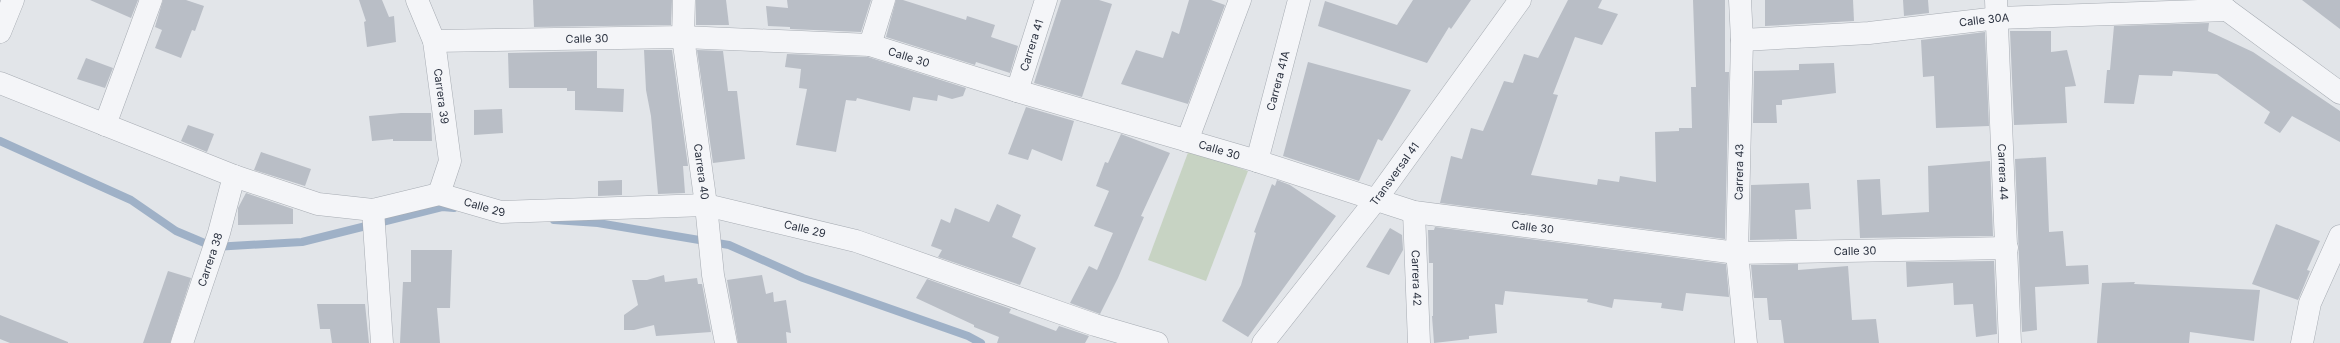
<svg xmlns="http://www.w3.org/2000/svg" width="2340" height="343" viewBox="0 0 2340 343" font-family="Inter,sans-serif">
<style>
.pitch{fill:#c7d3c3}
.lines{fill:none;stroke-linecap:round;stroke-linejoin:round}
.stream{stroke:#9fb1c7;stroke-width:8}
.building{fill:#b9bec6}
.minor-casing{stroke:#a7acb3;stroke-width:23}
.tertiary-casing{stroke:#a7acb3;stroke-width:23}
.minor{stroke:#f4f5f8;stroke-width:22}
.tertiary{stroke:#f4f5f8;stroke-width:22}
.labels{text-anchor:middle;stroke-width:3.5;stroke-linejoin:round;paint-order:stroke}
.street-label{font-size:11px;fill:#2b3240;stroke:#f1f3f7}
</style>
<rect width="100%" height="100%" fill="#e2e5e9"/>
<polygon class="pitch" points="1189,150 1248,171 1206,281 1148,260"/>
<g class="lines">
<g class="stream">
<polyline points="0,141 131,200 176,231 214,247 302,242 442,207 454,208"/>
<polyline points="554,220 598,223 729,245 803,278 968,336 981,343"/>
</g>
</g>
<g class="building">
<polygon points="90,0 138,0 131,18"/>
<polygon points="163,0 186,0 204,6 195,31 192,30 181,58 155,48 162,30 155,27"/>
<polygon points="359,0 382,0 389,17 394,16 396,42 367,47 364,22 366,21"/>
<polygon points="533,0 672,0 671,25 534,27"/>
<polygon points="696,0 726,0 729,25 696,25"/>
<polygon points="787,0 871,0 861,32 790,29 790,27 768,26 766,6 788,8"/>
<polygon points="896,0 903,0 966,20 967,16 995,25 991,37 1018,46 1010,73 976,62 975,65 886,37"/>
<polygon points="1061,0 1099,0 1112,4 1082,97 1034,83"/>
<polygon points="1189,0 1211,0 1225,5 1188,104 1121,84 1136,50 1163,58 1172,31 1179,34"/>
<polygon points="1413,0 1471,0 1451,29 1449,27 1427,63 1318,26 1325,1 1397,25"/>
<polygon points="1568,0 1602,0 1598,8 1618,14 1602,45 1575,37 1553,94 1558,95 1531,175 1597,185 1598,179 1619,182 1620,176 1656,182 1655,132 1679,131 1679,128 1692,128 1691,87 1696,87 1693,0 1725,0 1725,72 1729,72 1725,239 1440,203 1451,156 1462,159 1471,128 1483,131 1504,81 1513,83 1524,54 1538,58"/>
<polygon points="1765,0 1853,0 1854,21 1765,26"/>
<polygon points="1903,0 1928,0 1929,13 1904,16"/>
<polygon points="2302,0 2340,0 2340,29"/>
<polygon points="2209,23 2208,31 2253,52 2340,111 2340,142 2292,116 2280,133 2264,123 2270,112 2217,74 2173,71 2172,76 2139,75 2134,104 2104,103 2107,70 2110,70 2114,26"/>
<polygon points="2010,31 2051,31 2051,52 2067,50 2076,86 2065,87 2067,123 2014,125"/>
<polygon points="1985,32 1989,126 1936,128 1934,76 1923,77 1921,40"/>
<polygon points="644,50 672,50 688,166 683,166 685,193 658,194 651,116 646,90"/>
<polygon points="697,50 723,51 728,91 737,91 745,159 713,163"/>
<polygon points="597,51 597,88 624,89 623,112 575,110 575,91 567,91 567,88 509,88 508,53"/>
<polygon points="787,54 868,57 966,88 963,96 952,99 938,95 937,101 913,97 910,111 857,98 856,101 846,100 836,152 796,145 807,89 799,88 801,69 785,67"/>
<polygon points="86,58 113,68 105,88 77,79"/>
<polygon points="1308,62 1411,90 1382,141 1378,139 1359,181 1283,156"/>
<polygon points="1834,63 1836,93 1782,100 1782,105 1776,105 1777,123 1753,123 1754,71 1799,70 1799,64"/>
<polygon points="1026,107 1074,121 1062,161 1032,149 1028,160 1008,154"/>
<polygon points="502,109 503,133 474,135 474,110"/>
<polygon points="401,113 431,113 432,141 393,141 393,139 372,141 369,116"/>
<polygon points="188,125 214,134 207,152 181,141"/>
<polygon points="1121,134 1170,153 1141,216 1144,217 1118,278 1100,314 1070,303 1089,266 1097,270 1113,233 1094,226 1109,191 1096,186 1105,162 1108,163"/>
<polygon points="261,152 311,169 305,186 254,170"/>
<polygon points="2046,157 2049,232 2063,231 2066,266 2088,265 2089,284 2035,287 2037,330 2022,332 2015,159"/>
<polygon points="1990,161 1993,236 1860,238 1857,180 1880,179 1882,215 1929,212 1928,166"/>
<polygon points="622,180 622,195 598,196 598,181"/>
<polygon points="1277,180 1290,185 1336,216 1248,337 1222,321 1241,285 1256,233 1254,232 1272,184 1275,186"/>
<polygon points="1809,183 1811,209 1795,210 1797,239 1750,240 1751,185"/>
<polygon points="246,193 293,209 293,224 238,225 238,208"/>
<polygon points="997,204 1021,215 1012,237 1036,248 1020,285 938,257 942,250 931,246 941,219 950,223 955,208 989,222"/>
<polygon points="2276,224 2320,241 2307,270 2310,271 2298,300 2252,284"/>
<polygon points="1435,227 1726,264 1729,297 1686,293 1683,311 1661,308 1662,303 1614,299 1612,308 1587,302 1588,299 1505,291 1503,305 1495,304 1497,333 1469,336 1469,339 1434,343 1432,316 1433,316 1433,263 1429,263 1428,230 1434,230"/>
<polygon points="1390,228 1402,235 1403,250 1389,275 1366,267"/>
<polygon points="411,250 452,250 450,308 437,308 440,343 400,343 403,282 411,282"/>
<polygon points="1994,261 1997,334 1976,337 1973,304 1954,305 1953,283 1907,287 1906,262"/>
<polygon points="1798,264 1798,270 1848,266 1852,320 1876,319 1879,343 1784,343 1781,320 1769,320 1767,298 1754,298 1751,265"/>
<polygon points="168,271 191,278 170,343 143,343"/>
<polygon points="664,275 665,282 697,278 698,284 702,284 711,332 656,336 654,325 634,330 624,330 624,315 638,305 632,280 647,280"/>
<polygon points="762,275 766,294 773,292 774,302 786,300 791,333 786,332 787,343 738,343 727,280"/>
<polygon points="927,279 1011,309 1009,313 1056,331 1059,326 1089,336 1085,343 997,343 999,337 974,327 974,325 916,298"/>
<polygon points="2135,282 2134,284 2260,290 2254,341 2190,332 2189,343 2097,343 2102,283"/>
<polygon points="317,304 365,304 369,343 332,343 330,329 320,329"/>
<polygon points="0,315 68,342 68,343 10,343 0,339"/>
</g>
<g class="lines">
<defs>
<g id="minor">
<path id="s1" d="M417,0L434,41L450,161L439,194"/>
<path id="s2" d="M684,0L683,37L706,205L713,275L726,343"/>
<polyline points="1740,0 1742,40 1737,253 1746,343"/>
<path id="s3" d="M1996,0L2010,343"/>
<polyline points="2227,10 2340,93"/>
<polyline points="0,32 13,0"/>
<path id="s4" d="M1742,40L1869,33L1998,18L2227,10"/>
<path id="s5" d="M434,41L683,37L870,45L1017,91L1257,161L1414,212L1737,253L2007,248"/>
<polyline points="870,45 884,0"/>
<path id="s6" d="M0,83L234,176L318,204L373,210L439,194L501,212L706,205L856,241L1095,325L1157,343"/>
<path id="s7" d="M1017,91L1046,0"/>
<polyline points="105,125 151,0"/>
<polyline points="1187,141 1240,0"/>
<path id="s8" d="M1257,161L1299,0"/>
<polyline points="373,210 382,343"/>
<path id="s9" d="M1414,212L1419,343"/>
<path id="s10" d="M182,343L219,233L234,176"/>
<polyline points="2302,343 2310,303 2340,236"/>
</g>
<g id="tertiary">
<path id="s11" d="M1263,343L1375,201L1520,0"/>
</g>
</defs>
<use href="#minor" class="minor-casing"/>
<use href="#tertiary" class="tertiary-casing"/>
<use href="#minor" class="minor"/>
<use href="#tertiary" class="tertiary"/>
</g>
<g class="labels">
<g class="street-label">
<text dy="4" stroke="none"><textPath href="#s4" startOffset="243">Calle 30A</textPath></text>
<text dy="4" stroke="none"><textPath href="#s5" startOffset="153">Calle 30</textPath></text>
<text dy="4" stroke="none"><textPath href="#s7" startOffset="48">Carrera 41</textPath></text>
<text dy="4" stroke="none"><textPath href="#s5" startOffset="477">Calle 30</textPath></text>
<text dy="4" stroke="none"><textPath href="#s8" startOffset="83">Carrera 41A</textPath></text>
<text dy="4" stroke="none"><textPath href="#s1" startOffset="100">Carrera 39</textPath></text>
<text dy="4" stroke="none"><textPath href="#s5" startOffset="801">Calle 30</textPath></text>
<text dy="4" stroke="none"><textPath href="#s3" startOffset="172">Carrera 44</textPath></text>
<text dy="4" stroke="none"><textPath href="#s2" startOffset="173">Carrera 40</textPath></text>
<text transform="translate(1739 172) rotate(-89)" y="4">Carrera 43</text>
<text dy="4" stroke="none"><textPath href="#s11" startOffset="214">Transversal 41</textPath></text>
<text dy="4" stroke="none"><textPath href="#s6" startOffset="511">Calle 29</textPath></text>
<text dy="4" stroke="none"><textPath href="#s5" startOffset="1125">Calle 30</textPath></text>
<text dy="4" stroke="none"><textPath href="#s6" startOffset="835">Calle 29</textPath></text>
<text dy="4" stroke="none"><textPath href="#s5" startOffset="1449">Calle 30</textPath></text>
<text dy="4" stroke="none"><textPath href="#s10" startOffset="88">Carrera 38</textPath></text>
<text dy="4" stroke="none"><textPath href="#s9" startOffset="66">Carrera 42</textPath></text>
</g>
</g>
</svg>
